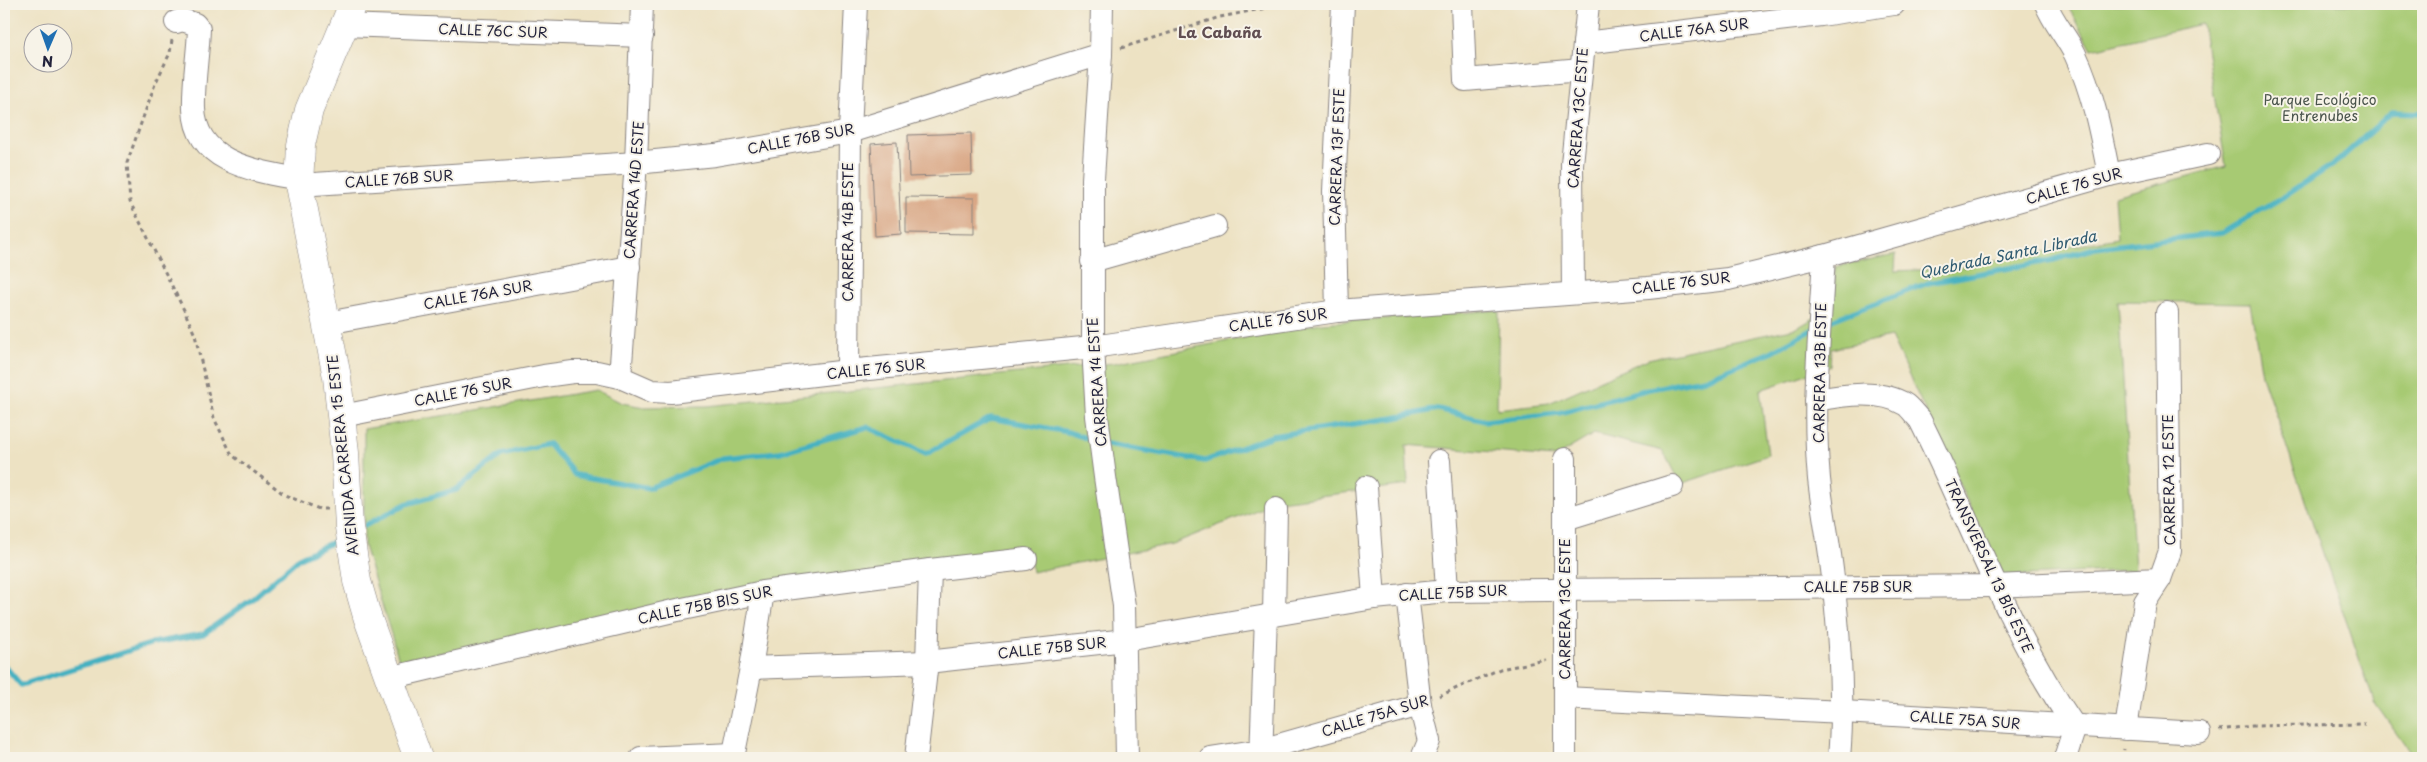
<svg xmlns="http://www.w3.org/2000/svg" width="2427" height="762" viewBox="0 0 2427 762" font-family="'Playpen Sans',sans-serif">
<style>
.green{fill:#a7ca73;stroke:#647657}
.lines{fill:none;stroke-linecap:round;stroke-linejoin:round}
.stream{stroke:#44b1c1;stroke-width:5.5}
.building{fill:#d7a17e}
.minor-casing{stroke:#88827f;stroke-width:24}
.major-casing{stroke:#88827f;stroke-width:29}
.path{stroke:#88827f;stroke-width:3;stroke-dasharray:4 4;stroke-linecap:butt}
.minor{stroke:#fff;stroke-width:22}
.major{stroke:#fff;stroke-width:28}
.labels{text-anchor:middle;stroke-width:4;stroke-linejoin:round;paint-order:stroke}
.street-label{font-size:14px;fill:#22223b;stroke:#f7f3e8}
.park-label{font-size:14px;fill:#4a544c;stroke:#f7f3e8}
.neighbourhood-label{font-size:15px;font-weight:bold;fill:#614e52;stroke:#f7f3e8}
.water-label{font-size:15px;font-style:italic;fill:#305b71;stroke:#f7f3e8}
</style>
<rect width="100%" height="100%" fill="#f7f3e8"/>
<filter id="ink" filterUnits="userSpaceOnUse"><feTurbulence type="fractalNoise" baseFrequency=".02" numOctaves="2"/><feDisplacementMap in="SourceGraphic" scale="10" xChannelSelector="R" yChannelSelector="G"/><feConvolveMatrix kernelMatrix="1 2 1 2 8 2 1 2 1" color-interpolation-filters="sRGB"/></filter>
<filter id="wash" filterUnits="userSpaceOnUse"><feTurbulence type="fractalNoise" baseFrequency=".0096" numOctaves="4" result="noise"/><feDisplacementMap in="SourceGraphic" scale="20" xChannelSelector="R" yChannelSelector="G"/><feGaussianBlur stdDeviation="1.12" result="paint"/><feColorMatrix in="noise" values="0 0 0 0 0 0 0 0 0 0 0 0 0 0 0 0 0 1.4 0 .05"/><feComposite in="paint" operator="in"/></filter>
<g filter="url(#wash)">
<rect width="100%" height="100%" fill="#ede2c3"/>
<polygon class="green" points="2067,4 2423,4 2423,758 2414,758 2374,702 2262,375 2250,303 2118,301 2135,570 2002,576 1891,337 1831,349 1830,366 1760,390 1768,455 1680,484 1663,451 1594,434 1555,457 1406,445 1408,485 1279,501 1172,544 1032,572 1030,552 399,660 364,546 364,429 596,390 622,403 644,407 707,406 1114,363 1321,323 1499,310 1497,409 1549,403 1648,359 1797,328 1834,306 1835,267 1896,254 1895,271 1958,268 2117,238 2114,196 2226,166 2202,24 2092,49"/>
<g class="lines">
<g class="stream">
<polyline points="1824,323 1928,283 2053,260 2095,248 2222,233 2290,193 2338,161 2392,112 2423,113"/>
<polyline points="1107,444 1205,461 1272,436 1394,418 1438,409 1485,421 1559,413 1649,389 1704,379 1771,352 1814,329"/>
<polyline points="366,525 406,504 456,490 501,455 549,444 575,475 649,488 723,458 780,452 867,427 926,454 991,418 1068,432 1095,441"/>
<polyline points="4,665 21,685 153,643 203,634 251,600 299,558 344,537"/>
</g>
</g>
<g id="blocks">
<g class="building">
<polygon points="971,133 972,175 909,177 908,135"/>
<polygon points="897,142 901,234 875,236 871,144"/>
<polygon points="906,197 974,198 974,234 906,233"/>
</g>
</g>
</g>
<g filter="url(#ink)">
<use href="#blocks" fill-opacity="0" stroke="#88827f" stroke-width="1"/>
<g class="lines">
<defs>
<g id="minor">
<polyline points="1102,4 1101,54 1093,179 1093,347 1097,416 1105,477 1124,606 1127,758"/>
<polyline points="1462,4 1465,80 1581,70"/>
<path d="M2046,4C2053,22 2066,36 2075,54C2093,92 2101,134 2109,175"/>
<path d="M176,22L182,20L195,24L199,29C198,56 193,82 194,109C196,164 257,171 299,179"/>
<polyline points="344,25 642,36"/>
<polyline points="1584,43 1821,15 1894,4"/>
<polyline points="299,185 636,163 715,155 850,132 1101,54"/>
<path d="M1824,256C1820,330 1812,405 1819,479C1823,516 1831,552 1834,588C1840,645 1844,702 1839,758"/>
<polyline points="1092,261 1215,226"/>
<polyline points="1573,293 1572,164 1588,4"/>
<polyline points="1337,311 1334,191 1343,4"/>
<polyline points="327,323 629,267"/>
<polyline points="848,371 850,132 856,4"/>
<polyline points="620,377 636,163 642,4"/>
<path d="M1816,400C1843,395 1881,389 1906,405C1911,409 1915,415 1920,420C1972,523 2008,631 2075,727L2065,758"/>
<polyline points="342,416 544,376 573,372 597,372 620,377 652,391 671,392 848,371 1093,347 1337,311 1648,288 1728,279 1824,256 2109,175 2208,154"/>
<polyline points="1565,459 1565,758"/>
<polyline points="1439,461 1447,591"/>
<polyline points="1366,487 1374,598"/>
<polyline points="1565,519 1672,486"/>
<polyline points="1407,594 1420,705 1429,741 1422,758"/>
<polyline points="1274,615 1276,509"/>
<polyline points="751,668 927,662 1126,640 1374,598 1447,591 1995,586 2160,579"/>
<polyline points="389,678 673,611 763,592 930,570 1026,559"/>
<polyline points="1565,698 1843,712 2199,733"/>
<polyline points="2126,729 2145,602 2160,579 2170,551 2167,313"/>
<polyline points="641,758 734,754"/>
<polyline points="733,758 751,668 763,592"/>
<polyline points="916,758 927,662 930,570"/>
<polyline points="1210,758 1261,750 1420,705"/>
<polyline points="1261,758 1266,616"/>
</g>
<polyline id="major" points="353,4 309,110 301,145 299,185 337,377 345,453 349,527 357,581 367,616 418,758"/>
</defs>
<use href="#minor" class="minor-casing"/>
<use href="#major" class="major-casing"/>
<g class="path">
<polyline points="172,40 170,53 155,84 127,163 130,202 184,310 195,335 214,418 232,455 285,495 319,509 327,509"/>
<polyline points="1121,48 1220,17 1287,4"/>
<polyline points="1439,696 1500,669 1546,660"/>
<polyline points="2219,730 2252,726 2365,724"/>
<polyline points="2123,758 2124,749"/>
</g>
<use href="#minor" class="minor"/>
<use href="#major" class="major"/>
</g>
</g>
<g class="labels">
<g class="street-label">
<text transform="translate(1694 30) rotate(-7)" y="5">CALLE 76A SUR</text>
<text transform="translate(493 31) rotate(2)" y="5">CALLE 76C SUR</text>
<text transform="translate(1578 118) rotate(-86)" y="5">CARRERA 13C ESTE</text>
<text transform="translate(801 139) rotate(-11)" y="5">CALLE 76B SUR</text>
<text transform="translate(1337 157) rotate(-88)" y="5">CARRERA 13F ESTE</text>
<text transform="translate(399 179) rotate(-4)" y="5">CALLE 76B SUR</text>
<text transform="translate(2074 186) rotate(-16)" y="5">CALLE 76 SUR</text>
<text transform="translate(634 190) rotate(-86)" y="5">CARRERA 14D ESTE</text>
<text transform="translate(848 232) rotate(-90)" y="5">CARRERA 14B ESTE</text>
<text transform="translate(1681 283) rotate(-7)" y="5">CALLE 76 SUR</text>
<text transform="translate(478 295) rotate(-10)" y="5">CALLE 76A SUR</text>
<text transform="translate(1278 320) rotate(-8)" y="5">CALLE 76 SUR</text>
<text transform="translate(876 369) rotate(-6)" y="5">CALLE 76 SUR</text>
<text transform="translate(1820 373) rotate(-89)" y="5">CARRERA 13B ESTE</text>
<text transform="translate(1097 382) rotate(-94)" y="5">CARRERA 14 ESTE</text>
<text transform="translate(463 392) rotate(-11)" y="5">CALLE 76 SUR</text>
<text transform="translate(343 455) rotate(-96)" y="5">AVENIDA CARRERA 15 ESTE</text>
<text transform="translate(2169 480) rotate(-91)" y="5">CARRERA 12 ESTE</text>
<text transform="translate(1989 566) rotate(65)" y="5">TRANSVERSAL 13 BIS ESTE</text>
<text x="1858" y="592">CALLE 75B SUR</text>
<text transform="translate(1453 593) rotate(-3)" y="5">CALLE 75B SUR</text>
<text transform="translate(705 605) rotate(-12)" y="5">CALLE 75B BIS SUR</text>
<text transform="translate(1565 609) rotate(-90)" y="5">CARRERA 13C ESTE</text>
<text transform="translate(1052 648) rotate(-6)" y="5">CALLE 75B SUR</text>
<text transform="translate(1375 716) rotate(-17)" y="5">CALLE 75A SUR</text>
<text transform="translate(1965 720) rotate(4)" y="5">CALLE 75A SUR</text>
</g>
<g class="park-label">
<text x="2320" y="105">Parque Ecológico<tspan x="2320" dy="16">Entrenubes</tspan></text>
</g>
<g class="neighbourhood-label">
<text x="1220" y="38">La Cabaña</text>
</g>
<g class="water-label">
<text transform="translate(2008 255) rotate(-12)" y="5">Quebrada Santa Librada</text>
</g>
</g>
<rect width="2427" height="762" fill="none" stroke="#f7f3e8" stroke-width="20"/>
<g transform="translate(48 48) rotate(182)"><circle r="24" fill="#f7f3e8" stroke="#a29fa3"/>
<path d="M0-4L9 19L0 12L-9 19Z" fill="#1f6fb2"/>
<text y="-8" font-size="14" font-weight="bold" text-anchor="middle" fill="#22223b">N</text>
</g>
</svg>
